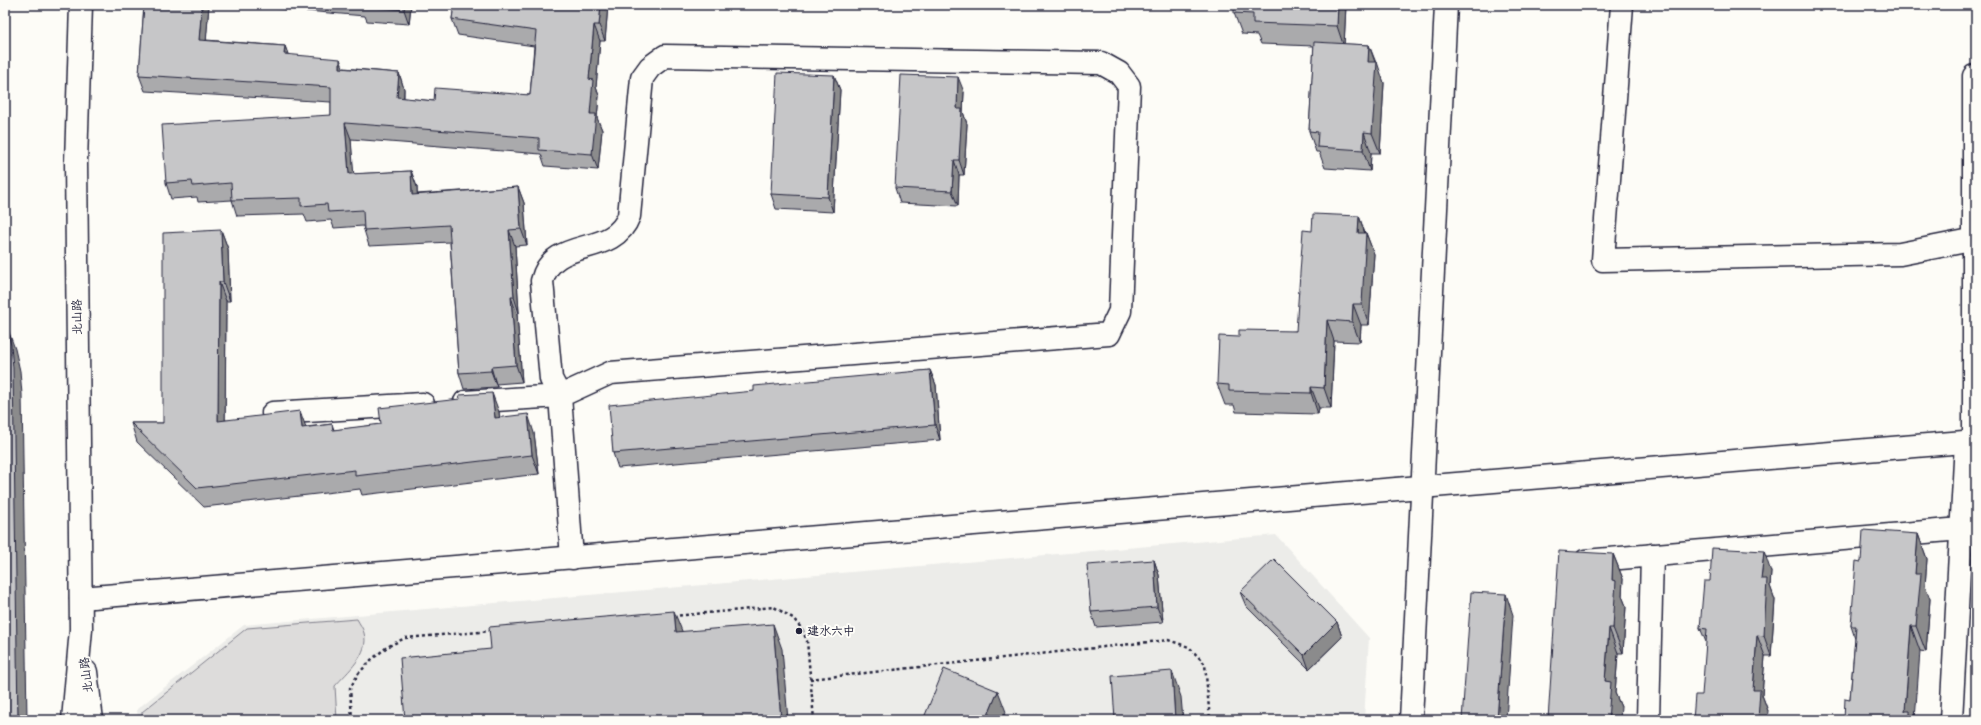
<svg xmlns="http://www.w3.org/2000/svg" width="1981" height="725" viewBox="0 0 1981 725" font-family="'Architects Daughter','LXGW WenKai TC',sans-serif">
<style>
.built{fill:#ecece9}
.green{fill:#dddcdb;stroke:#807f8b}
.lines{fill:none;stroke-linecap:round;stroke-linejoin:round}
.minor-casing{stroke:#22223b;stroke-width:25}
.path{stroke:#22223b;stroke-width:2.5;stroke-dasharray:3 3;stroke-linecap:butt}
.minor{stroke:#fdfcf7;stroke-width:22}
.wall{fill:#aaaaac;stroke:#22223b}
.shaded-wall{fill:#8b8b8c;stroke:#22223b}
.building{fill:#c6c6c8;stroke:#22223b}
.poi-dot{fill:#22223b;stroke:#fdfcf7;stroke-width:1.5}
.labels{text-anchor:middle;stroke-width:4;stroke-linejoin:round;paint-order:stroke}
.street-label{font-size:12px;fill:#22223b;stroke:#fdfcf7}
.poi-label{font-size:12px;fill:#22223b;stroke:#fdfcf7;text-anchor:start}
</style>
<rect width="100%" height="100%" fill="#fdfcf7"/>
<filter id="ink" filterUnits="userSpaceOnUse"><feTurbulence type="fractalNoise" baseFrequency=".025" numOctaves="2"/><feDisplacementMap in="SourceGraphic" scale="8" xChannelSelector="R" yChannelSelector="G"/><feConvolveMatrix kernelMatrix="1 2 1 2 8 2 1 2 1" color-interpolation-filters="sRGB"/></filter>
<g filter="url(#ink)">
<polygon class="built" points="1276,535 1369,638 1364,720 138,720 137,709 244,625"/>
<path class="green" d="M357,619C359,623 363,628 364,633C370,654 347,672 335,686L337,720H142V712L247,628Z"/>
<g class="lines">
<defs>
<g id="minor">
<polyline points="1622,5 1603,260 1900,254 1976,239"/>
<path d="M465,402L560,396L610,373L1109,334L1120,311L1129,86L1119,73L1101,63L665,56L650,67L642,78L629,216C613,259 553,235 542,281L551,379L560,396L572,558"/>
<polyline points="273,413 423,404"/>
<polyline points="1974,441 1974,76 1976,76"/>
<polyline points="1585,561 1961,529"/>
<polyline points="81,598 1976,441"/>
<polyline points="86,672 92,720"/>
<polyline points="73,720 81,629 76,162 81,5"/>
<polyline points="1411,720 1446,5"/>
<polyline points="1648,720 1652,555"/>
<polyline points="1951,720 1966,442"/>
</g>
</defs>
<use href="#minor" class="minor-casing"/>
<g class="path">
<polyline points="673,616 774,607 793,618 802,629 807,641 814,720"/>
<polyline points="810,679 1168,640 1189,647 1205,664 1210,720"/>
<polyline points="352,720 350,688 359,673 371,660 387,647 405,638 491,631"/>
</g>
<use href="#minor" class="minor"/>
</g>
<g class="wall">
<polygon points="144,5 209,5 206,40 285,46 288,55 344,68 399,73 404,89 404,98 434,101 530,95 534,46 458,35 452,19 454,5 608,5 605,41 600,41 596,87 599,96 597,118 602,130 598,170 545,166 541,154 351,139 353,174 411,171 417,187 417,194 518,187 524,203 527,245 515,246 519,313 517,314 522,382 496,384 497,387 464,389 459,373 450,242 369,246 364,230 363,226 334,228 331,220 307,222 304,214 237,216 232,200 198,202 197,197 171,199 166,183 331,115 331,102 145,91 139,75"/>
<polygon points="257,5 411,5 409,24 367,21 365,16 258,7"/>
<polygon points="1346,5 1344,44 1369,45 1384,83 1380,153 1371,153 1370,171 1325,168 1319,152 1316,152 1309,131 1314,46 1261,44 1257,35 1242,34 1234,13"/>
<polygon points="834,75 840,90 833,212 776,209 771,194"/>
<polygon points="964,92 963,112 967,124 964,175 959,175 958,206 900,203 895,188"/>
<polygon points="1359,216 1365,233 1366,233 1374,254 1369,325 1361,325 1360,342 1334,341 1331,408 1319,408 1318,414 1236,412 1234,405 1225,405 1217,384 1239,337 1296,331"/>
<polygon points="221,230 228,249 230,301 226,301 225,420 306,427 332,424 334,430 499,412 500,418 534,433 539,474 362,495 360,489 204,507 137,442 131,423 163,423"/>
<polygon points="930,370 936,385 940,440 618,468 613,453 754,391"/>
<polygon points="1918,534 1927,559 1925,586 1930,599 1926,652 1920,651 1850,699 1855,638 1851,626 1861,562"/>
<polygon points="1613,554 1623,579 1622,596 1626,606 1623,653 1618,653 1615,693 1621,707 1548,720"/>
<polygon points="1154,560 1159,575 1163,622 1096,627 1091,612"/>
<polygon points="1771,572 1770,586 1775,600 1771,656 1765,656 1762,695 1768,711 1706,642 1700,628 1710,581"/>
<polygon points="1240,592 1337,622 1342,637 1309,669 1246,606"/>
</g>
<g class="shaded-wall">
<polygon points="202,5 209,5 205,56 199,40"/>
<polygon points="404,5 411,5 409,24 404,10"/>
<polygon points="601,5 608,5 605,41 599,25"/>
<polygon points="1338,5 1346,5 1344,47 1337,26"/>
<polygon points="594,25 600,41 596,87 599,96 597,118 602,130 598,170 592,154 589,79"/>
<polygon points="1369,45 1376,65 1377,62 1384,83 1380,153 1372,133 1368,62"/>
<polygon points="285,46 291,62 284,54"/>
<polygon points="340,59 346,75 340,68"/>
<polygon points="399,73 404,89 403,113 397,97"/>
<polygon points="834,75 840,90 833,212 828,197"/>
<polygon points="958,77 964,92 963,112 967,124 964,175 959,160 957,109"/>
<polygon points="345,123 351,139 355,190 349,174"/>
<polygon points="1364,132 1371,153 1370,171 1363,150"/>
<polygon points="954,160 959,175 958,206 952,191"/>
<polygon points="411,171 417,187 418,211 412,195"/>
<polygon points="518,187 524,203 527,245 521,229"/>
<polygon points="1359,216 1366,237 1366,233 1374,254 1369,325 1362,304 1358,233"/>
<polygon points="221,230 228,249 230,301 223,282"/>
<polygon points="509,230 515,246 519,313 514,297"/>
<polygon points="219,282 226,301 225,440 218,421"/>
<polygon points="511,297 517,314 522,382 516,365"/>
<polygon points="1353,304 1361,325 1360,342 1352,322"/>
<polygon points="1327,320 1334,341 1331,408 1324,388"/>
<polygon points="6,324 15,349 20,371 22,394 27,720 18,720"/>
<polygon points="491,367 496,384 497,387 491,371"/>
<polygon points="930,370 936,385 940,440 935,425"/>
<polygon points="1311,387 1319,408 1318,414 1311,393"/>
<polygon points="492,393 499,412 502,437 495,418"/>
<polygon points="300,411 307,430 302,428"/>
<polygon points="528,414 534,433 539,474 532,455"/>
<polygon points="1918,534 1927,559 1925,586 1930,599 1926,652 1916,626 1915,574"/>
<polygon points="1764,551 1771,572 1770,586 1775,600 1771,656 1764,636 1761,579"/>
<polygon points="1613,554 1623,579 1622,596 1626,606 1623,653 1613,628 1612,580"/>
<polygon points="1154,560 1159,575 1163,622 1157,607"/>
<polygon points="1506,594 1513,615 1506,720 1497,720"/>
<polygon points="674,611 684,636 676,632"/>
<polygon points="1337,622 1342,637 1309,669 1304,655"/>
<polygon points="773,624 782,649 788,720 781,720"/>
<polygon points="1911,626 1920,651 1915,720 1908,720 1905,711"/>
<polygon points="1609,628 1618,653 1615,693 1621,707 1620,720 1608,720 1605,681"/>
<polygon points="1757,635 1765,656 1762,695 1768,711 1767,720 1758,720 1753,690"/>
<polygon points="1172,671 1181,697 1183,720 1175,720"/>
<polygon points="998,691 1006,712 1002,720 986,720"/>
</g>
<g class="building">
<polygon points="144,5 202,5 199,40 285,46 284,54 340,59 340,68 399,73 397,97 434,101 435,88 530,95 536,31 452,19 454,5 601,5 599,25 594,25 589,79 593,80 590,114 596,114 592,154 539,150 539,138 345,123 349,174 411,171 412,195 518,187 521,229 509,230 514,297 511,297 516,365 491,367 491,371 459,373 449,225 364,230 363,210 328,212 327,204 301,206 301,198 232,200 231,183 193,186 192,181 166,183 162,125 331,115 331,87 139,75"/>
<polygon points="362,5 404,5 404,10 362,6"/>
<polygon points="1234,5 1338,5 1337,26 1253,23 1253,14 1234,13"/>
<polygon points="1314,42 1369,45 1368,62 1377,62 1372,133 1364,132 1363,150 1317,147 1318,132 1309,131"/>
<polygon points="777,73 834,75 828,197 771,194"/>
<polygon points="901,75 958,77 957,109 962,109 959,160 954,160 952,191 895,188"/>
<polygon points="1313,214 1359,216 1358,233 1366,233 1362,304 1353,304 1352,322 1327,320 1324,388 1311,387 1311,393 1229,391 1229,385 1217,384 1219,336 1239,337 1239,330 1296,331 1303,230 1312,231"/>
<polygon points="221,230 223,282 219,282 218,421 300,411 302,428 332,424 333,430 381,424 379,408 460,399 459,395 492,393 495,418 528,414 532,455 355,476 355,470 197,488 131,423 163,423 163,233"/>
<polygon points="5,322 11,345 13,368 18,720 5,720"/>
<polygon points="930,370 935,425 613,453 609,405 754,391 754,386"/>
<polygon points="1863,530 1918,534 1915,574 1921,574 1916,626 1911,626 1905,711 1910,711 1910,720 1844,720 1845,698 1850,699 1856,626 1851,626 1856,561 1861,562"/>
<polygon points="1712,548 1764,551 1761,579 1767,579 1764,636 1757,635 1753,690 1760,690 1758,720 1693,720 1695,695 1702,695 1707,629 1700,628 1704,581 1710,581"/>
<polygon points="1559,551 1613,554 1612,580 1616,581 1613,628 1609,628 1605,681 1611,682 1608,720 1548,720"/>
<polygon points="1274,559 1337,622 1304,655 1240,592"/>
<polygon points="1154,560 1157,607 1091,612 1087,565"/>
<polygon points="1471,592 1506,594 1497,720 1462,720"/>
<polygon points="674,611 676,632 773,624 781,720 405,720 400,658 491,649 489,627"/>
<polygon points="944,669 998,691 986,720 923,720"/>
<polygon points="1172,671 1175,720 1115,720 1112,676"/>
</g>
</g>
<circle class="poi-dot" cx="799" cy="631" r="4"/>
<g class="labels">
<g class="street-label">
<text transform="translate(77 317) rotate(-91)" y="4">北山路</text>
<text transform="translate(86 675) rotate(-97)" y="4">北山路</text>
</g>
<g class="poi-label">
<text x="807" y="635">建水六中</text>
</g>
</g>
<rect width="1981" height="725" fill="none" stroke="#fdfcf7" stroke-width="20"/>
<rect x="10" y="10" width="1961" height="705" fill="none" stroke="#22223b" stroke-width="1.5" filter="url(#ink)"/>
</svg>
